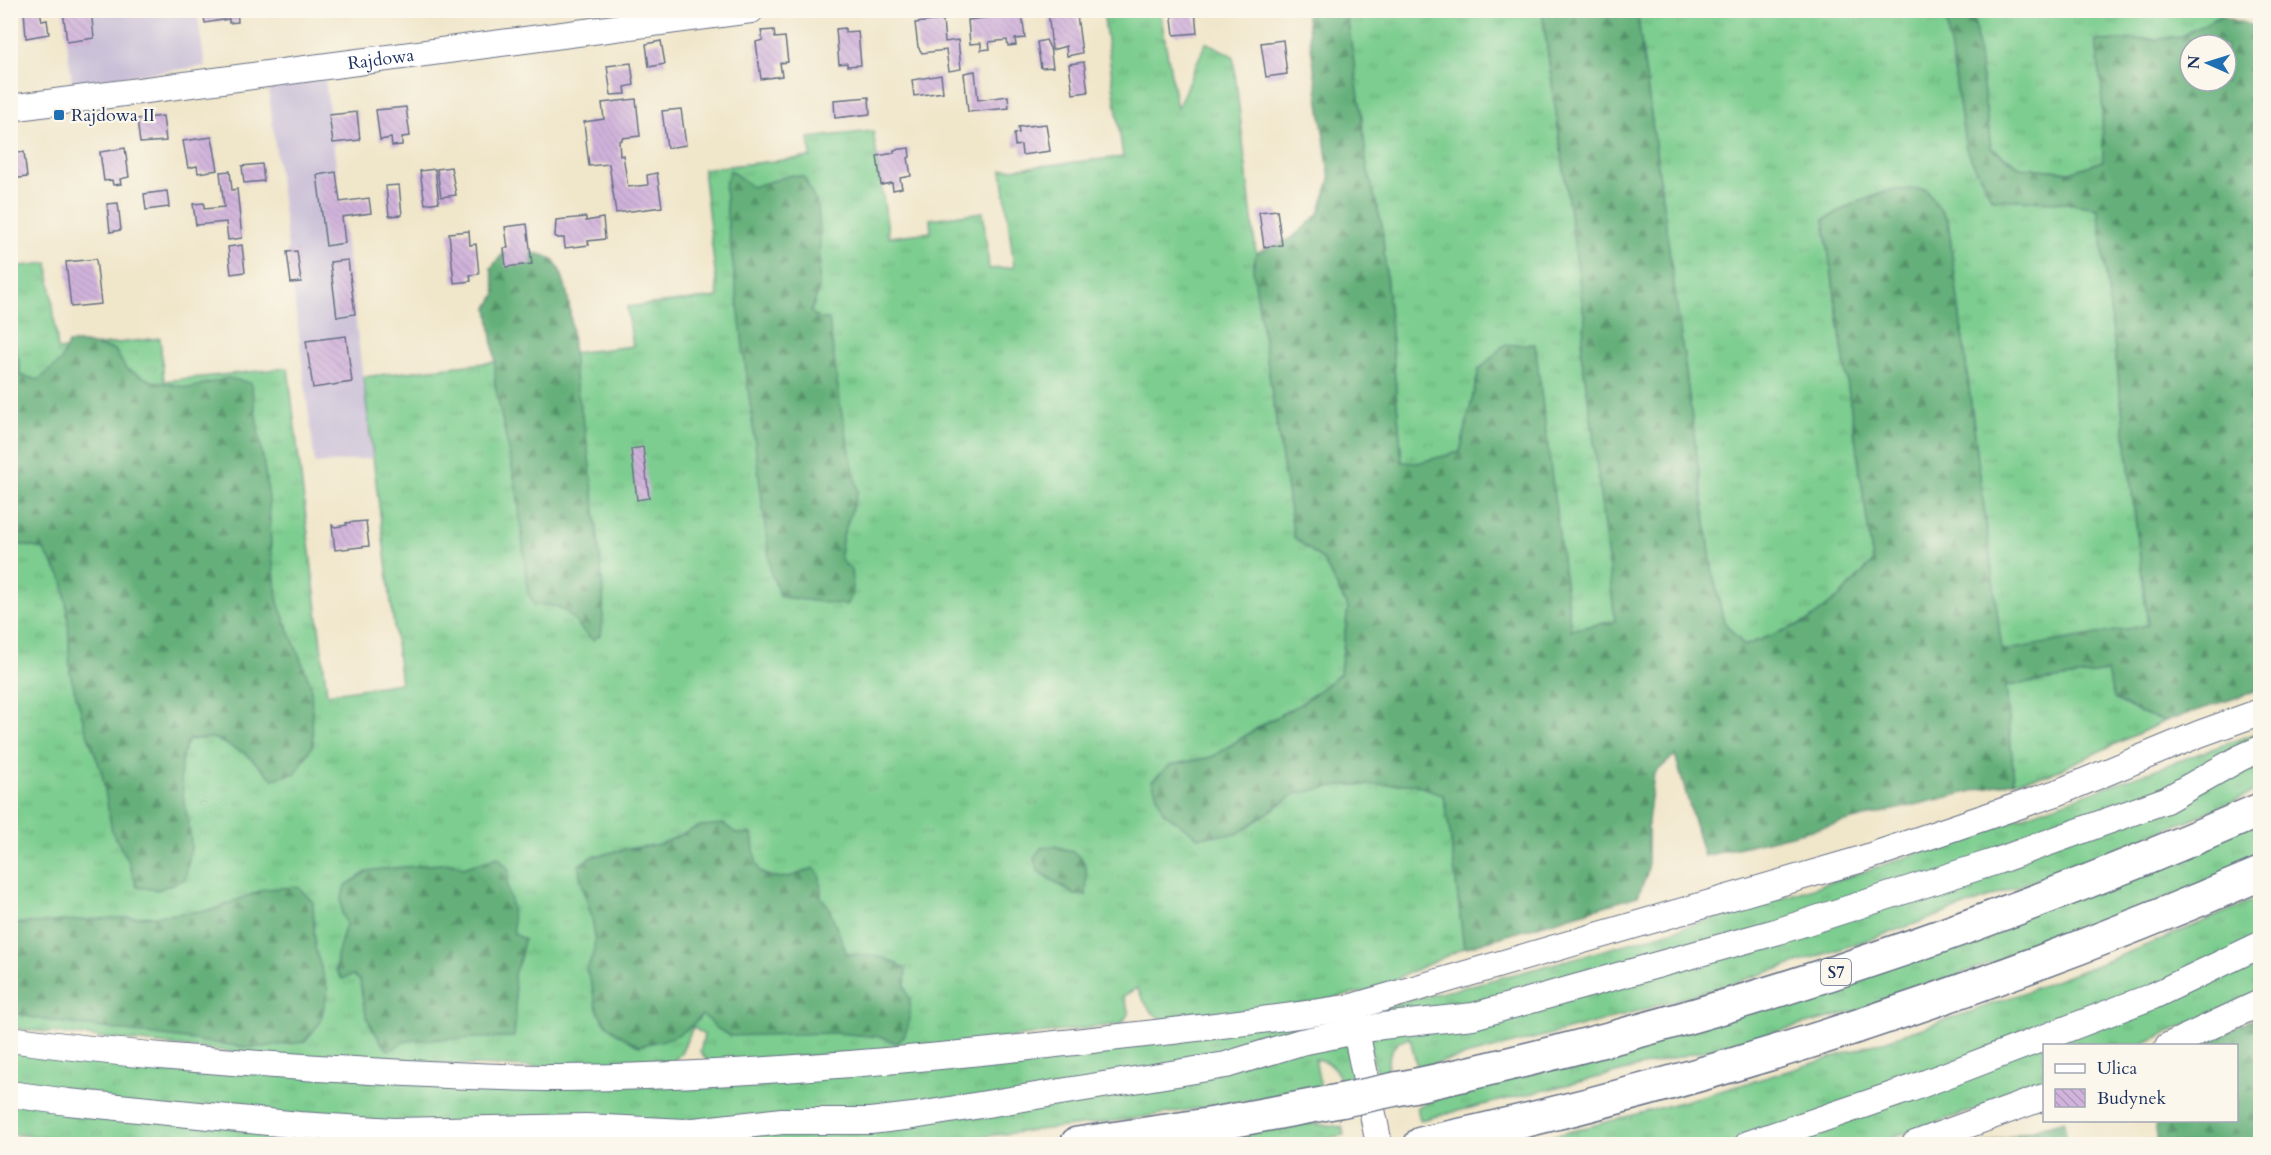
<svg xmlns="http://www.w3.org/2000/svg" width="2271" height="1155" viewBox="0 0 2271 1155" font-family="Cardo,serif">
<style>
.industrial{fill:#c9bfd7}
.grass{fill:url(#grass-tufts);stroke:#4c7e76;stroke-width:1.5}
.forest{fill:url(#forest-firs);stroke:#40706c;stroke-width:1.5;fill-rule:evenodd}
.building{fill:url(#building-back-hatch)}
.lines{fill:none;stroke-linecap:round;stroke-linejoin:round}
.minor-casing{stroke:#666f84;stroke-width:28}
.highway-casing{stroke:#666f84;stroke-width:36}
.minor{stroke:#fff;stroke-width:26}
.highway{stroke:#fff;stroke-width:33}
.highway-bridge-casing{stroke:#666f84;stroke-width:36;stroke-linecap:butt}
.highway-bridge{stroke:#fff;stroke-width:33}
.poi-dot{fill:#1f6fb2;stroke:#fbf7ec;stroke-width:2}
.labels{text-anchor:middle;stroke-width:4.5;stroke-linejoin:round;paint-order:stroke}
.shield{fill:#fbf7ec;stroke:#5e6b89;stroke-width:1.5}
.shield-label{font-size:16px;font-weight:bold;fill:#1b2f5e}
.street-label{font-size:18px;fill:#1b2f5e;stroke:#fbf7ec}
.poi-label{font-size:18px;fill:#1b2f5e;stroke:#fbf7ec;text-anchor:start}
</style>
<defs>
<pattern id="grass-tufts" width="24" height="20" patternUnits="userSpaceOnUse" patternTransform="scale(1.5)"><rect width="24" height="20" fill="#7ccd8f"/><path d="M3 7l-1-3M5 7V3M7 7l1-3M15 17l-1-3M17 17v-4M19 17l1-3" fill="none" stroke="#6bb07e"/></pattern>
<pattern id="forest-firs" width="22" height="20" patternUnits="userSpaceOnUse" patternTransform="scale(1.5)"><rect width="22" height="20" fill="#65b07a"/><path d="M5 1l3.5 6h-7zM16 11l3.5 6h-7z" fill="#529067"/></pattern>
<pattern id="building-back-hatch" width="6" height="6" patternUnits="userSpaceOnUse" patternTransform="scale(1.5)"><rect width="6" height="6" fill="#d1b3db"/><path d="M-1 5l2 2M0 0l6 6M5-1l2 2" fill="none" stroke="#b39abe"/></pattern>
</defs>
<rect width="100%" height="100%" fill="#fbf7ec"/>
<filter id="ink" filterUnits="userSpaceOnUse"><feTurbulence type="fractalNoise" baseFrequency=".0167" numOctaves="2"/><feDisplacementMap in="SourceGraphic" scale="12" xChannelSelector="R" yChannelSelector="G"/><feConvolveMatrix kernelMatrix="1 2 1 2 8 2 1 2 1" color-interpolation-filters="sRGB"/></filter>
<filter id="wash" filterUnits="userSpaceOnUse"><feTurbulence type="fractalNoise" baseFrequency=".008" numOctaves="4" result="noise"/><feDisplacementMap in="SourceGraphic" scale="24" xChannelSelector="R" yChannelSelector="G"/><feGaussianBlur stdDeviation="1.35" result="paint"/><feColorMatrix in="noise" values="0 0 0 0 0 0 0 0 0 0 0 0 0 0 0 0 0 1.4 0 .05"/><feComposite in="paint" operator="in"/></filter>
<g filter="url(#wash)">
<rect width="100%" height="100%" fill="#f0e6ca"/>
<g class="industrial">
<polygon points="63,11 197,11 205,66 72,83"/>
<polygon points="325,79 373,458 315,464 268,87"/>
</g>
<g class="grass">
<polygon points="1381,10 1542,11 1585,322 1581,353 1591,416 1615,621 1570,630 1535,345 1479,370 1460,452 1417,463 1402,463 1382,226 1367,167 1347,15"/>
<polygon points="2220,10 2221,16 2177,38 2096,42 2102,90 2103,161 2070,172 2020,167 1991,148 1973,11"/>
<path d="M1103,11H1160L1177,109L1206,42L1233,56L1256,253L1253,269L1294,537L1323,560L1348,608L1340,674L1301,704L1269,721L1212,757L1170,765L1237,834L1295,794L1339,785L1415,784L1443,795L1450,832L1464,948L1369,991L1292,1006L1167,1020C1150,1017 1145,1002 1137,988L1123,996L1129,1012L1122,1024L896,1051L709,1062L700,1052L704,1035L693,1027L681,1053L672,1063L534,1067L308,1060L11,1028V267L48,263L58,350L160,338L164,381L288,368L327,694L401,683L363,377L633,346L627,307L718,297L703,169L811,157L809,138L873,131L889,237L931,232L930,219L983,212L989,269L1014,267L1002,170L1123,157Z"/>
<polygon points="1637,11 1945,11 1966,149 1992,199 2060,202 2098,208 2148,626 2002,651 1948,221 1890,190 1853,204 1824,220 1873,562 1840,596 1808,621 1744,646 1724,622 1713,575"/>
<polygon points="2107,672 2139,712 2165,721 2048,775 2014,781 2006,686"/>
<path d="M2260,732V790C2064,874 1864,946 1659,1005C1579,1028 1498,1048 1417,1068L1410,1038C1392,1041 1388,1055 1387,1071L1376,1073C1372,1053 1365,1034 1371,1014L1382,1007C1543,969 1702,925 1859,873C1994,828 2127,779 2260,732Z"/>
<polygon points="2260,822 2260,857 2181,892 2101,924 1856,1011 1608,1075 1420,1120 1417,1107 1455,1090"/>
<path d="M2260,897V991L2140,1045L2044,1046V1086L1874,1144H1520C1773,1082 2023,1003 2260,897Z"/>
<path d="M1325,1020L1340,1024L1356,1077L1340,1080C1337,1068 1328,1061 1315,1059L1321,1089L1125,1120L917,1144H107L11,1134V1047L448,1084Z"/>
<polygon points="1296,1122 1342,1127 1344,1135 1295,1144 1158,1144"/>
</g>
<g class="forest">
<path d="M1306,11H1341L1342,16L1347,15L1361,110L1367,167L1382,226L1402,462L1417,463L1460,452L1479,370L1504,345L1535,344L1571,630L1615,621L1591,416L1581,353L1585,322L1542,11H1637L1713,575L1724,622L1744,646L1808,621L1840,596L1873,562L1824,220L1853,204L1890,190L1926,189L1948,221L2002,651L2148,625L2098,208L2060,202L1992,199L1966,149L1945,11H1973L1991,148L2020,167L2070,172L2103,161L2102,90L2096,41L2177,38L2221,16L2260,28V690L2165,721L2139,712L2114,699L2107,672L2006,686L2014,781L1704,856L1675,755L1654,774L1648,821V870L1638,896L1464,948L1450,832L1443,795L1415,784L1339,785L1295,794L1237,834L1198,837L1163,812L1152,781L1170,765L1212,757L1269,721L1301,704L1340,674L1348,608L1323,560L1294,537L1253,269L1256,253L1292,238L1319,214L1330,180ZM2190,45H2226V81H2190Z"/>
<polygon points="730,170 752,187 792,175 804,177 818,207 820,230 819,289 811,312 820,319 829,319 840,404 858,491 843,536 840,554 842,561 851,569 853,594 846,605 781,597 771,574 727,216 725,184"/>
<path d="M514,251C528,254 547,251 556,264C573,289 572,346 575,376C578,399 584,421 587,443C592,478 595,513 599,548C602,577 606,606 601,634L593,640C567,620 574,603 534,605L528,592L517,491L495,385V360L488,308L496,293L491,268L503,254Z"/>
<path d="M11,332L20,365V375L38,380L61,361L68,343H84L115,350L126,369L152,381L190,388L228,378L251,383L269,499L271,547L278,603L311,685L313,745L296,773L273,779L246,754L213,738L189,740C169,771 191,812 191,846C190,857 187,868 185,879L158,890L137,887L128,860L112,832L102,773L86,730L70,674L68,619L63,580L43,549L12,543L11,541Z"/>
<path d="M724,824L737,834H752L756,862L760,872C782,883 792,876 814,868L820,875L821,897L828,906L847,954C873,956 883,954 906,969L905,987L910,1001V1018L905,1035L897,1043L882,1037L835,1033L730,1036L716,1028L709,1020L702,1015C684,1037 666,1040 639,1046C616,1034 598,1024 594,997C592,986 591,979 586,970C589,963 594,955 594,948C598,919 580,892 579,865L591,857L626,849L661,844L700,826Z"/>
<path d="M1054,846C1088,854 1088,863 1086,896L1075,895L1038,871L1034,858L1041,848Z"/>
<path d="M498,857L509,870L507,887L511,901L514,934L524,939L521,956L514,974L516,1011L514,1037L417,1040L403,1042L395,1048L388,1050C366,1024 364,1014 360,981L353,975L342,979L336,970L337,956L346,924L342,913L341,900L345,886L368,871L382,869L451,863L463,868Z"/>
<polygon points="298,887 313,902 315,948 328,990 320,1023 304,1042 252,1048 44,1020 11,1013 11,924 156,916 212,910 265,889"/>
<polygon points="2260,1015 2260,1144 2158,1144 2155,1121 2236,1120 2236,1046 2202,1045"/>
<polygon points="2064,1121 2067,1144 1984,1144"/>
</g>
<g id="blocks">
<g class="building">
<polygon points="24,10 40,10 42,21 47,20 49,34 26,38"/>
<polygon points="63,10 91,10 94,38 67,42"/>
<polygon points="203,10 237,10 238,22 229,23 229,19 205,23"/>
<polygon points="1048,10 1073,10 1074,16 1077,15 1082,53 1067,56 1066,46 1052,50"/>
<polygon points="1171,10 1195,10 1197,33 1174,35"/>
<polygon points="1022,13 1025,38 1015,39 1016,45 1008,46 1007,40 989,42 990,49 981,50 981,43 970,44 968,20"/>
<polygon points="943,20 945,42 958,40 961,69 949,71 946,50 922,53 918,47 915,23"/>
<polygon points="845,28 845,32 858,31 861,65 847,66 847,63 839,64 836,29"/>
<polygon points="774,30 775,38 785,37 788,62 780,63 782,76 761,79 756,42 763,40 761,31"/>
<polygon points="1046,40 1050,48 1053,67 1041,68 1037,42"/>
<polygon points="1283,40 1287,74 1266,77 1261,43"/>
<polygon points="661,41 665,64 649,67 646,44"/>
<polygon points="1084,62 1088,92 1073,94 1069,64"/>
<polygon points="631,63 634,85 625,87 626,94 611,95 607,66"/>
<polygon points="975,71 978,100 1008,96 1009,108 968,112 964,73"/>
<polygon points="941,75 943,92 914,96 912,80"/>
<polygon points="869,97 870,114 835,118 834,100"/>
<polygon points="636,99 640,136 622,138 622,140 619,141 620,156 623,155 628,187 648,185 647,175 657,173 662,207 616,213 609,164 589,166 584,122 604,119 602,103"/>
<polygon points="406,107 410,136 402,137 402,145 392,146 391,138 380,140 376,110"/>
<polygon points="681,109 686,145 667,148 662,111"/>
<polygon points="357,112 360,140 333,143 329,115"/>
<polygon points="163,116 166,141 140,143 137,119"/>
<polygon points="1046,124 1050,151 1022,155 1021,145 1015,146 1014,134 1019,133 1018,127"/>
<polygon points="212,137 218,170 198,173 197,166 188,168 183,141"/>
<polygon points="125,148 129,177 120,179 121,184 113,185 112,180 104,181 100,152"/>
<polygon points="909,148 910,157 908,158 911,176 900,178 902,188 893,190 892,183 881,185 877,156 894,153 894,150"/>
<polygon points="24,152 27,177 10,179 10,154"/>
<polygon points="262,164 264,181 244,183 242,166"/>
<polygon points="451,167 456,195 441,197 437,169"/>
<polygon points="435,169 439,202 425,204 420,171"/>
<polygon points="230,171 232,190 237,189 242,238 228,240 226,222 196,225 193,204 204,203 204,209 224,207 220,172"/>
<polygon points="336,172 340,202 369,198 371,213 342,217 345,243 326,246 317,175"/>
<polygon points="399,185 402,215 389,216 386,186"/>
<polygon points="167,191 169,207 146,210 144,194"/>
<polygon points="118,203 121,230 110,232 107,204"/>
<polygon points="1277,210 1282,245 1264,247 1259,212"/>
<polygon points="586,217 586,221 603,218 605,239 588,241 589,245 565,248 564,238 558,238 555,236 556,220"/>
<polygon points="527,224 532,264 506,267 504,248 508,248 505,227"/>
<polygon points="469,231 470,245 476,244 479,274 470,275 471,281 454,283 449,233"/>
<polygon points="242,245 245,272 231,274 228,247"/>
<polygon points="297,251 301,282 291,283 287,252"/>
<polygon points="96,259 101,304 71,307 66,262"/>
<polygon points="348,260 355,314 337,317 330,262"/>
<polygon points="346,336 352,382 313,388 306,341"/>
<polygon points="643,447 649,498 637,500 631,449"/>
<polygon points="366,521 369,546 335,550 332,525 335,527 347,525 346,523"/>
</g>
</g>
</g>
<g filter="url(#ink)">
<use href="#blocks" fill-opacity="0" stroke="#666f84" stroke-width="1.5"/>
<g class="lines">
<defs>
<g id="minor">
<path id="s1" d="M10,108L751,10"/>
<polyline points="1353,1016 1379,1144"/>
<path d="M10,1039C118,1054 226,1062 334,1069C408,1073 483,1078 557,1078C715,1077 872,1064 1029,1047C1137,1035 1245,1024 1352,1007L1859,860L2059,792L2199,734L2260,712"/>
<polyline points="2168,1046 2260,1003"/>
<polyline points="10,1094 68,1102 299,1125 394,1131 586,1127 685,1132 782,1121 870,1121 913,1116 1226,1065 1301,1042 1382,1026 1473,1016 1553,994 1779,931 1997,861 2166,800 2240,758 2260,749"/>
<polyline points="1748,1144 1910,1089 2153,996 2260,945"/>
<polyline points="1915,1144 2044,1097"/>
</g>
<g id="highway">
<path d="M1396,1089C1455,1078 1512,1063 1570,1049C1807,989 2037,907 2260,810"/>
<polyline points="1077,1144 1214,1124 1344,1100"/>
<path d="M1421,1144C1709,1083 1989,990 2260,874"/>
</g>
</defs>
<use href="#minor" class="minor-casing"/>
<use href="#highway" class="highway-casing"/>
<use href="#minor" class="minor"/>
<use href="#highway" class="highway"/>
<defs>
<polyline id="highway-bridge" points="1344,1100 1396,1089"/>
</defs>
<use href="#highway-bridge" class="highway-bridge-casing"/>
<use href="#highway-bridge" class="highway-bridge"/>
</g>
</g>
<rect class="poi-dot" x="53" y="109" width="12" height="12" rx="3"/>
<g class="labels">
<rect class="shield" x="1821" y="959" width="30" height="26" rx="4.5"/>
<g class="shield-label">
<text x="1836" y="978">S7</text>
</g>
<g class="street-label">
<text dy="6" stroke="none"><textPath href="#s1" startOffset="374">Rajdowa</textPath></text>
</g>
<g class="poi-label">
<text x="71" y="121">Rajdowa II</text>
</g>
</g>
<rect width="2271" height="1155" fill="none" stroke="#fbf7ec" stroke-width="36"/>
<rect x="2043" y="1044" width="195" height="78" fill="#fbf7ec" stroke="#a1a7b3" stroke-width="1.5"/>
<rect x="2055" y="1064" width="30" height="9" fill="#ffffff" stroke="#a1a7b3" stroke-width="1.5"/>
<text x="2097" y="1074" font-size="18" fill="#1b2f5e">Ulica</text>
<rect x="2055" y="1089" width="30" height="18" fill="url(#building-back-hatch)" stroke="#a1a7b3" stroke-width="1.5"/>
<text x="2097" y="1104" font-size="18" fill="#1b2f5e">Budynek</text>
<g transform="translate(2208 63) rotate(273)"><circle r="28" fill="#fbf7ec" stroke="#a1a7b3" stroke-width="1.5"/>
<path d="M0-4.5L10 22L0 15L-10 22Z" fill="#1f6fb2"/>
<text y="-9" font-size="16" font-weight="bold" text-anchor="middle" fill="#1b2f5e">N</text>
</g>
</svg>
